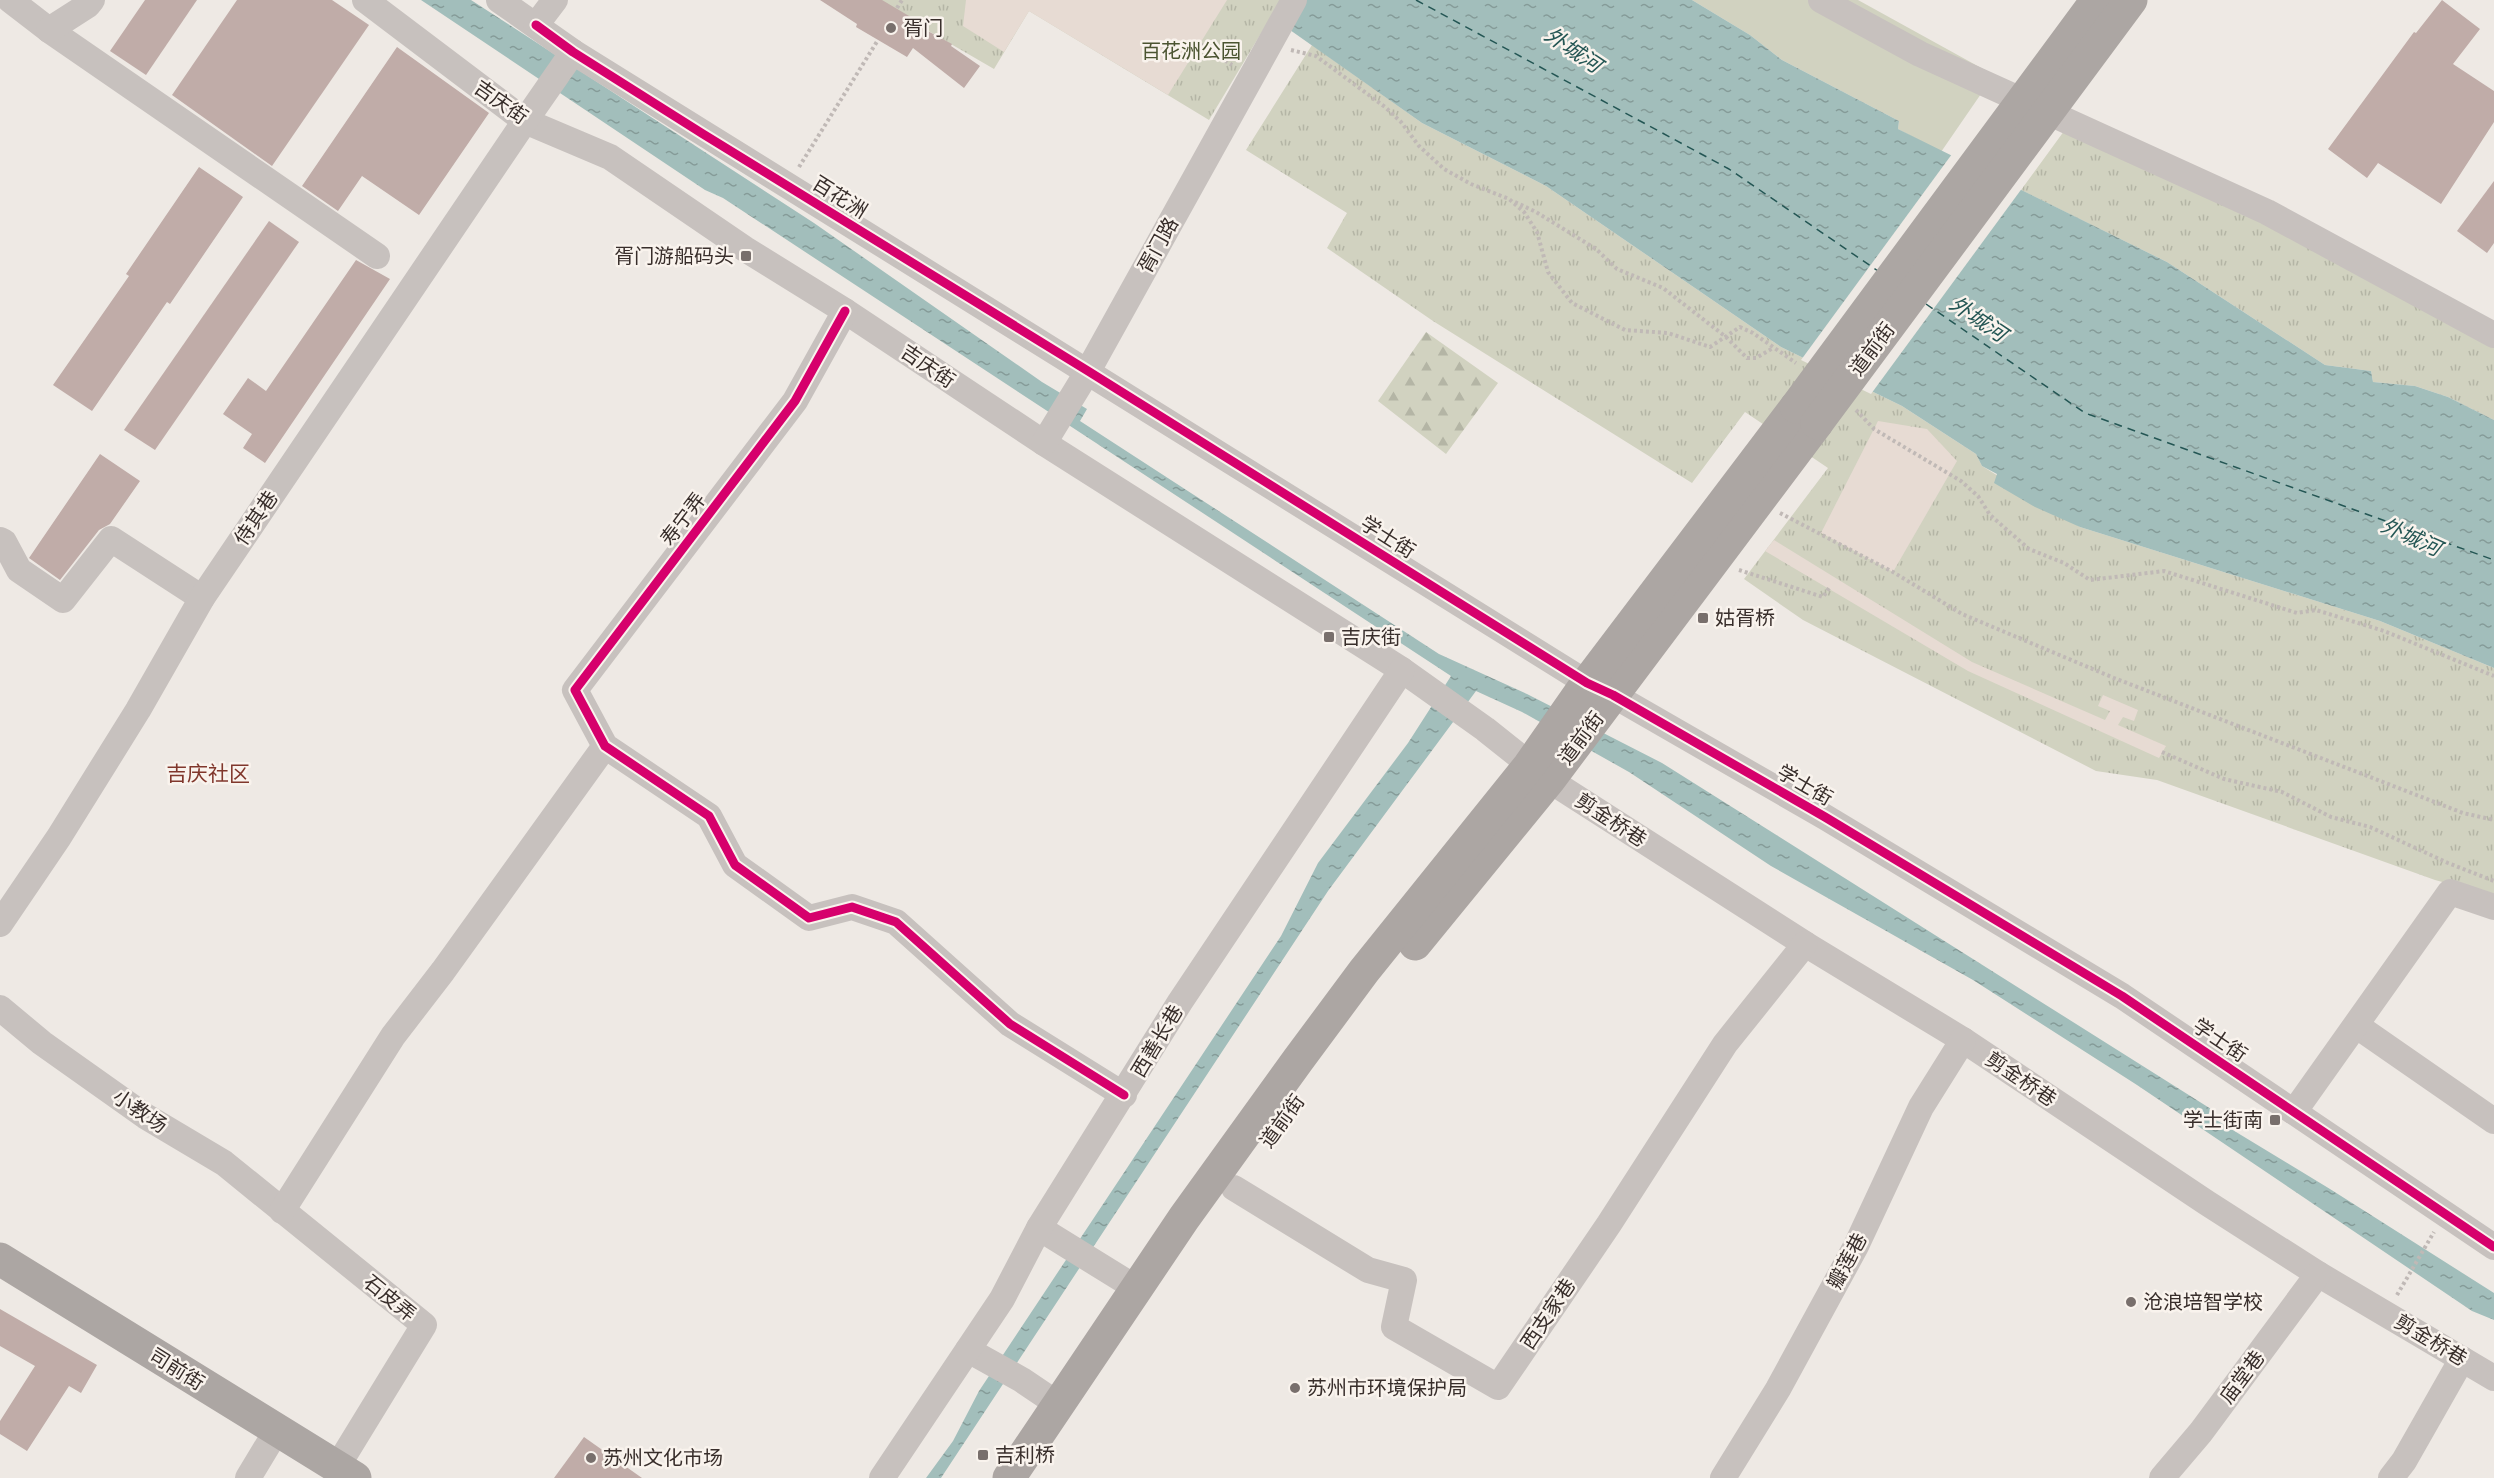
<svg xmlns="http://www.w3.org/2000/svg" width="2494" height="1478" viewBox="0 0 2494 1478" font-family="'IBM Plex Sans','Noto Sans SC',sans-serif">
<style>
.green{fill:#d1d2c0}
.forest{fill:url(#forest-firs)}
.park{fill:url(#park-tufts)}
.plaza{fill:#e7dbd3}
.water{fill:url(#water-ripples)}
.pier{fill:#eee9e4}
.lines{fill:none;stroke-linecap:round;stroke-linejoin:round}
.ferry{stroke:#245654;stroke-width:1.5;stroke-dasharray:8 6;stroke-linecap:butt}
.building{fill:#c0aca8}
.path{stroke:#c0b9b6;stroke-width:4;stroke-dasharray:3 3;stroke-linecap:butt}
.minor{stroke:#c7c1be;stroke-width:26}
.major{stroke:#aca6a3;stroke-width:33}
.major-bridge{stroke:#aca6a3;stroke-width:33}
.cycleway-casing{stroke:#f9f3ed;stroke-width:13}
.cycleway{stroke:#d6006c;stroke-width:9}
.poi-dot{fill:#786f6c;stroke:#f9f3ed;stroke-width:2}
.labels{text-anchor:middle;stroke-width:5;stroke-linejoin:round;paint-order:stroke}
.poi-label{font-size:20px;fill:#382e2b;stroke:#f9f3ed;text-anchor:start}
.park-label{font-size:20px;fill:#4b5431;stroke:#f9f3ed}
.street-label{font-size:20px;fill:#382e2b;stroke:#f9f3ed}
.water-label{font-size:21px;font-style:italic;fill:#245654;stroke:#f9f3ed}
.neighbourhood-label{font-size:21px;fill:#80372c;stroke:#f9f3ed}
</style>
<defs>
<pattern id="forest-firs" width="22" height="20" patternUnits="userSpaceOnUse" patternTransform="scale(1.5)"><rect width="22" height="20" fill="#d1d2c0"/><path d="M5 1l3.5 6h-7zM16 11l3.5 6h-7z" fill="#b4b5a5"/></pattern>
<pattern id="park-tufts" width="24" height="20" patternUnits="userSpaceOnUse" patternTransform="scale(1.5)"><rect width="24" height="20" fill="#d1d2c0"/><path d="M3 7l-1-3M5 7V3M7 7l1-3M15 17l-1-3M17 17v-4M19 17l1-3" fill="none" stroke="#b4b5a5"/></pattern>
<pattern id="water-ripples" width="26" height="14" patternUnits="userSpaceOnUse" patternTransform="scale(1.5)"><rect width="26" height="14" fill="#a2bebb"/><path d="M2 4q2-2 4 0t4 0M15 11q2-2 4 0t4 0" fill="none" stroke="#859b98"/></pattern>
</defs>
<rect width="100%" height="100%" fill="#eee9e4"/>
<polygon class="green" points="1692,0 1858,0 1994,75 1941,152 1898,129 1899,121 1782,60 1750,35"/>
<polygon class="forest" points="1426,332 1498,383 1446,454 1378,401"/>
<g class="park">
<polygon points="875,0 1281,0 1209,120 1029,11 994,69"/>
<polygon points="1312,45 1422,123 1546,186 1781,347 1902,406 1976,454 1982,466 2080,527 2380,621 2494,668 2494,896 2435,880 2157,780 2096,771 1803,620 1744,579 1828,468 1745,412 1692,483 1433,321 1327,248 1347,213 1246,150"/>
<polygon points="2067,127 2494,337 2494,420 2448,397 2415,386 2373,382 2371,371 2325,365 2167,262 2021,190"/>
</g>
<g class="plaza">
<polygon points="966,0 1227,0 1168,95 1029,11 1004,52 963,26"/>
<polygon points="1878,421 1927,429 1957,461 1893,572 1821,533"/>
<polygon points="1774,540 1972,662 2105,720 2110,711 2098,706 2103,695 2138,710 2134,721 2123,717 2118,725 2166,746 2159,758 1968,671 1765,551"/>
</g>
<g class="water">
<polygon points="421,0 471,0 814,223 1042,382 1087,409 1080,421 1439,654 1527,694 1662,763 2211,1109 2208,1115 2330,1189 2494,1293 2494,1320 2472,1311 2137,1085 1973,980 1771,866 1629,772 1522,712 1476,691 1328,891 941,1478 926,1478 953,1441 979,1391 1281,936 1318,863 1408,743 1451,676 723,198 705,190"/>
<polygon points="1281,0 1692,0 1750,35 1782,60 1899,121 1898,129 2167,262 2325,365 2371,371 2373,382 2415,386 2448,397 2494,420 2494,668 2380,621 2080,527 2035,507 1994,483 1997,474 1982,466 1976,454 1902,406 1781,347 1546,186 1422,123 1290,30"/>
</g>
<polygon class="pier" points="1952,154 2023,187 1871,394 1801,360"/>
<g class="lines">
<g class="ferry">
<polyline points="1416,0 1729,169 1878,271"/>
<polyline points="1926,304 2085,413 2494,560"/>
</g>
</g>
<g class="building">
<polygon points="145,0 197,0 146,75 110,51"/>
<polygon points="237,0 332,0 369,25 272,166 172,95"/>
<polygon points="820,0 882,0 926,26 924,29 952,44 951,46 980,66 964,88 913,48 907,57 856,27 857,24"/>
<polygon points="2442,0 2480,29 2453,64 2494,91 2494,122 2441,204 2378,163 2367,178 2328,149 2414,32 2416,33"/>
<polygon points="397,47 489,113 419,215 362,176 338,211 302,186"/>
<polygon points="199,167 243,197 170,304 167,302 92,411 53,385 129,276 126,274"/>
<polygon points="2494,181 2494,243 2487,253 2457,231"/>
<polygon points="269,221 299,242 155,450 124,430"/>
<polygon points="356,260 390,279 265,463 243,448 252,434 223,414 248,378 266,391"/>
<polygon points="100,454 140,481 110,524 99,530 60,580 29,558"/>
<polygon points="0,1309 97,1365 81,1393 69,1386 27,1451 0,1434 0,1421 35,1366 0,1346"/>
<polygon points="584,1437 642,1478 554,1478"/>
</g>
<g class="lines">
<g class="path">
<polyline points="897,8 902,0"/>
<polyline points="1200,44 1232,65"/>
<polyline points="1291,50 1316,56 1385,107 1401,122 1419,146 1444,169 1471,184 1509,199 1524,212 1537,232 1548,272 1572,303 1625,330 1668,333 1710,347 1740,327 1753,333 1796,363"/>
<polyline points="799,167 878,40"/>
<polyline points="1515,202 1536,212 1596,249 1617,269 1663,288 1726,337 1747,358 1756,358 1773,348"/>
<polyline points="1856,410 1874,429 1961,481 1978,496 1990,515 2029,549 2064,563 2090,580 2164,571 2297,613 2316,610 2384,631 2494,676"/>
<polyline points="1780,513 1893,572 1962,614 2114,678 2463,813 2494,820"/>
<polyline points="1739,570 1823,597 1829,588"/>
<polyline points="2162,752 2224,779 2282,792 2331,817 2370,827 2448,863 2494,881"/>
<polyline points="2397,1295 2434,1232"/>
</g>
<g class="minor">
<polyline points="10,0 49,30 377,256"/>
<polyline points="365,0 525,121 610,157 745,249 845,311 1044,443 1402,670 1485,729 1549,780 1805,944 1963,1040 2207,1203 2318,1274 2494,1378"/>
<polyline points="499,0 573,52 1587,683 1613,695 1825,817 2122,996 2494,1247"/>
<polyline points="1821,0 1920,54 2267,212 2494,335"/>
<polyline points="536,25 555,0"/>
<polyline points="49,30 88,5 92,0"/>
<polyline points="845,311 795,401 575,690 605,746 709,816 735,865 809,918 852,907 896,922 1010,1024 1124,1095"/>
<polyline points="1044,443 1088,371 1294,0"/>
<polyline points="0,540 4,542 19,570 63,600 111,539 202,598"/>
<polyline points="0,924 59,837 138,710 202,598 525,121 573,52"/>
<polyline points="0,1008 42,1043 145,1116 224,1163 424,1325 337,1467"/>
<polyline points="2357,1026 2494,1121"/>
<polyline points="2294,1112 2450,892 2494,907"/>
<polyline points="1234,1188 1368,1270 1404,1280 1394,1327 1498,1387 1609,1224 1725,1044 1805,944"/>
<polyline points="282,1211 393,1036 443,971 605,746"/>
<polyline points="1039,1228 1136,1288"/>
<polyline points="968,1350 1022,1380 1059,1405"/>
<polyline points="248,1478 277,1430"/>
<polyline points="882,1478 1002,1299 1039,1228 1180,1002 1402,670"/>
<polyline points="1723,1478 1778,1389 1856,1246 1921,1107 1963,1040"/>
<polyline points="2162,1478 2201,1432 2318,1274"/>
<polyline points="2391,1478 2404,1461 2462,1359"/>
</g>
<g class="major">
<polyline points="1415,944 1549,780 1817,423"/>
<polyline points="0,1259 355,1478"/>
<polyline points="1009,1478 1184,1218 1298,1060 1364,971 1529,766 1587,683 1796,407"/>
</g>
<g class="major-bridge">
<polyline points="1796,407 2097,0"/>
<polyline points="1817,423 2131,0"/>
</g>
<defs>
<g id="cycleway">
<polyline points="536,25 573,52 703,134 1088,371 1587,683 1613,695 1825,817 2122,996 2494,1247"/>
<polyline points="845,311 795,401 575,690 605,746 709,816 735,865 809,918 852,907 896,922 1010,1024 1124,1095"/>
</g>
</defs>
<use href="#cycleway" class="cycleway-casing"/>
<use href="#cycleway" class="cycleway"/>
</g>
<g class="poi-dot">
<circle cx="891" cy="28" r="6"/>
<rect x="740" y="250" width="12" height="12" rx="3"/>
<rect x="1697" y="612" width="12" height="12" rx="3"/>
<rect x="1323" y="631" width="12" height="12" rx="3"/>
<rect x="2269" y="1114" width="12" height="12" rx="3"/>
<circle cx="2131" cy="1302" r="6"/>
<circle cx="1295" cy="1388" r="6"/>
<rect x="977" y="1449" width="12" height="12" rx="3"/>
<circle cx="591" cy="1458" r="6"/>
</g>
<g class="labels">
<g class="poi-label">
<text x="903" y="35">胥门</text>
<text x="734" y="263" text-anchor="end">胥门游船码头</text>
<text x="1715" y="625">姑胥桥</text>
<text x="1341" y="644">吉庆街</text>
<text x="2263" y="1127" text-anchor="end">学士街南</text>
<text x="2143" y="1309">沧浪培智学校</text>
<text x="1307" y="1395">苏州市环境保护局</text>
<text x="995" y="1462">吉利桥</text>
<text x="603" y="1465">苏州文化市场</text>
</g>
<g class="park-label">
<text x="1191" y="58">百花洲公园</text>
</g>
<g class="street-label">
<text transform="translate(501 102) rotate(35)" y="7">吉庆街</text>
<text transform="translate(840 197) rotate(32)" y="7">百花洲</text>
<text transform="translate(1158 245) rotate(-61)" y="7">胥门路</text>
<text transform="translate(1872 349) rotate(-53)" y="7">道前街</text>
<text transform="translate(928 366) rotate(34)" y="7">吉庆街</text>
<text transform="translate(256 518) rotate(-56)" y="7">侍其巷</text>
<text transform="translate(683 519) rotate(-53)" y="7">寿宁弄</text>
<text transform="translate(1388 537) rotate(32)" y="7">学士街</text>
<text transform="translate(1581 738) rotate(-53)" y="7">道前街</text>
<text transform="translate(1805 785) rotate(30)" y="7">学士街</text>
<text transform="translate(1611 820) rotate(33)" y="7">剪金桥巷</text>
<text transform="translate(2220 1040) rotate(34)" y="7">学士街</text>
<text transform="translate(1157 1041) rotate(-59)" y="7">西善长巷</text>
<text transform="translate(2021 1079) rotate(34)" y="7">剪金桥巷</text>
<text transform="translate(140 1111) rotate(34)" y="7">小教场</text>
<text transform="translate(1282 1121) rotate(-54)" y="7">道前街</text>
<text transform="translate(1847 1261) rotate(-62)" y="7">瓣莲巷</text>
<text transform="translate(390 1298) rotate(39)" y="7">石皮弄</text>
<text transform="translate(1548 1314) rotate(-56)" y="7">西支家巷</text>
<text transform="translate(2431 1340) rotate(31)" y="7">剪金桥巷</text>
<text transform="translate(177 1369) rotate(32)" y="7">司前街</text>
<text transform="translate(2242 1377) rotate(-53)" y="7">庙堂巷</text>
</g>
<g class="water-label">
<text transform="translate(1573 50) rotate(34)" y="7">外城河</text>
<text transform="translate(1978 319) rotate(34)" y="7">外城河</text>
<text transform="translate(2411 537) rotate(24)" y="7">外城河</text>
</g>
<g class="neighbourhood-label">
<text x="208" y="781">吉庆社区</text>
</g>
</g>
</svg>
